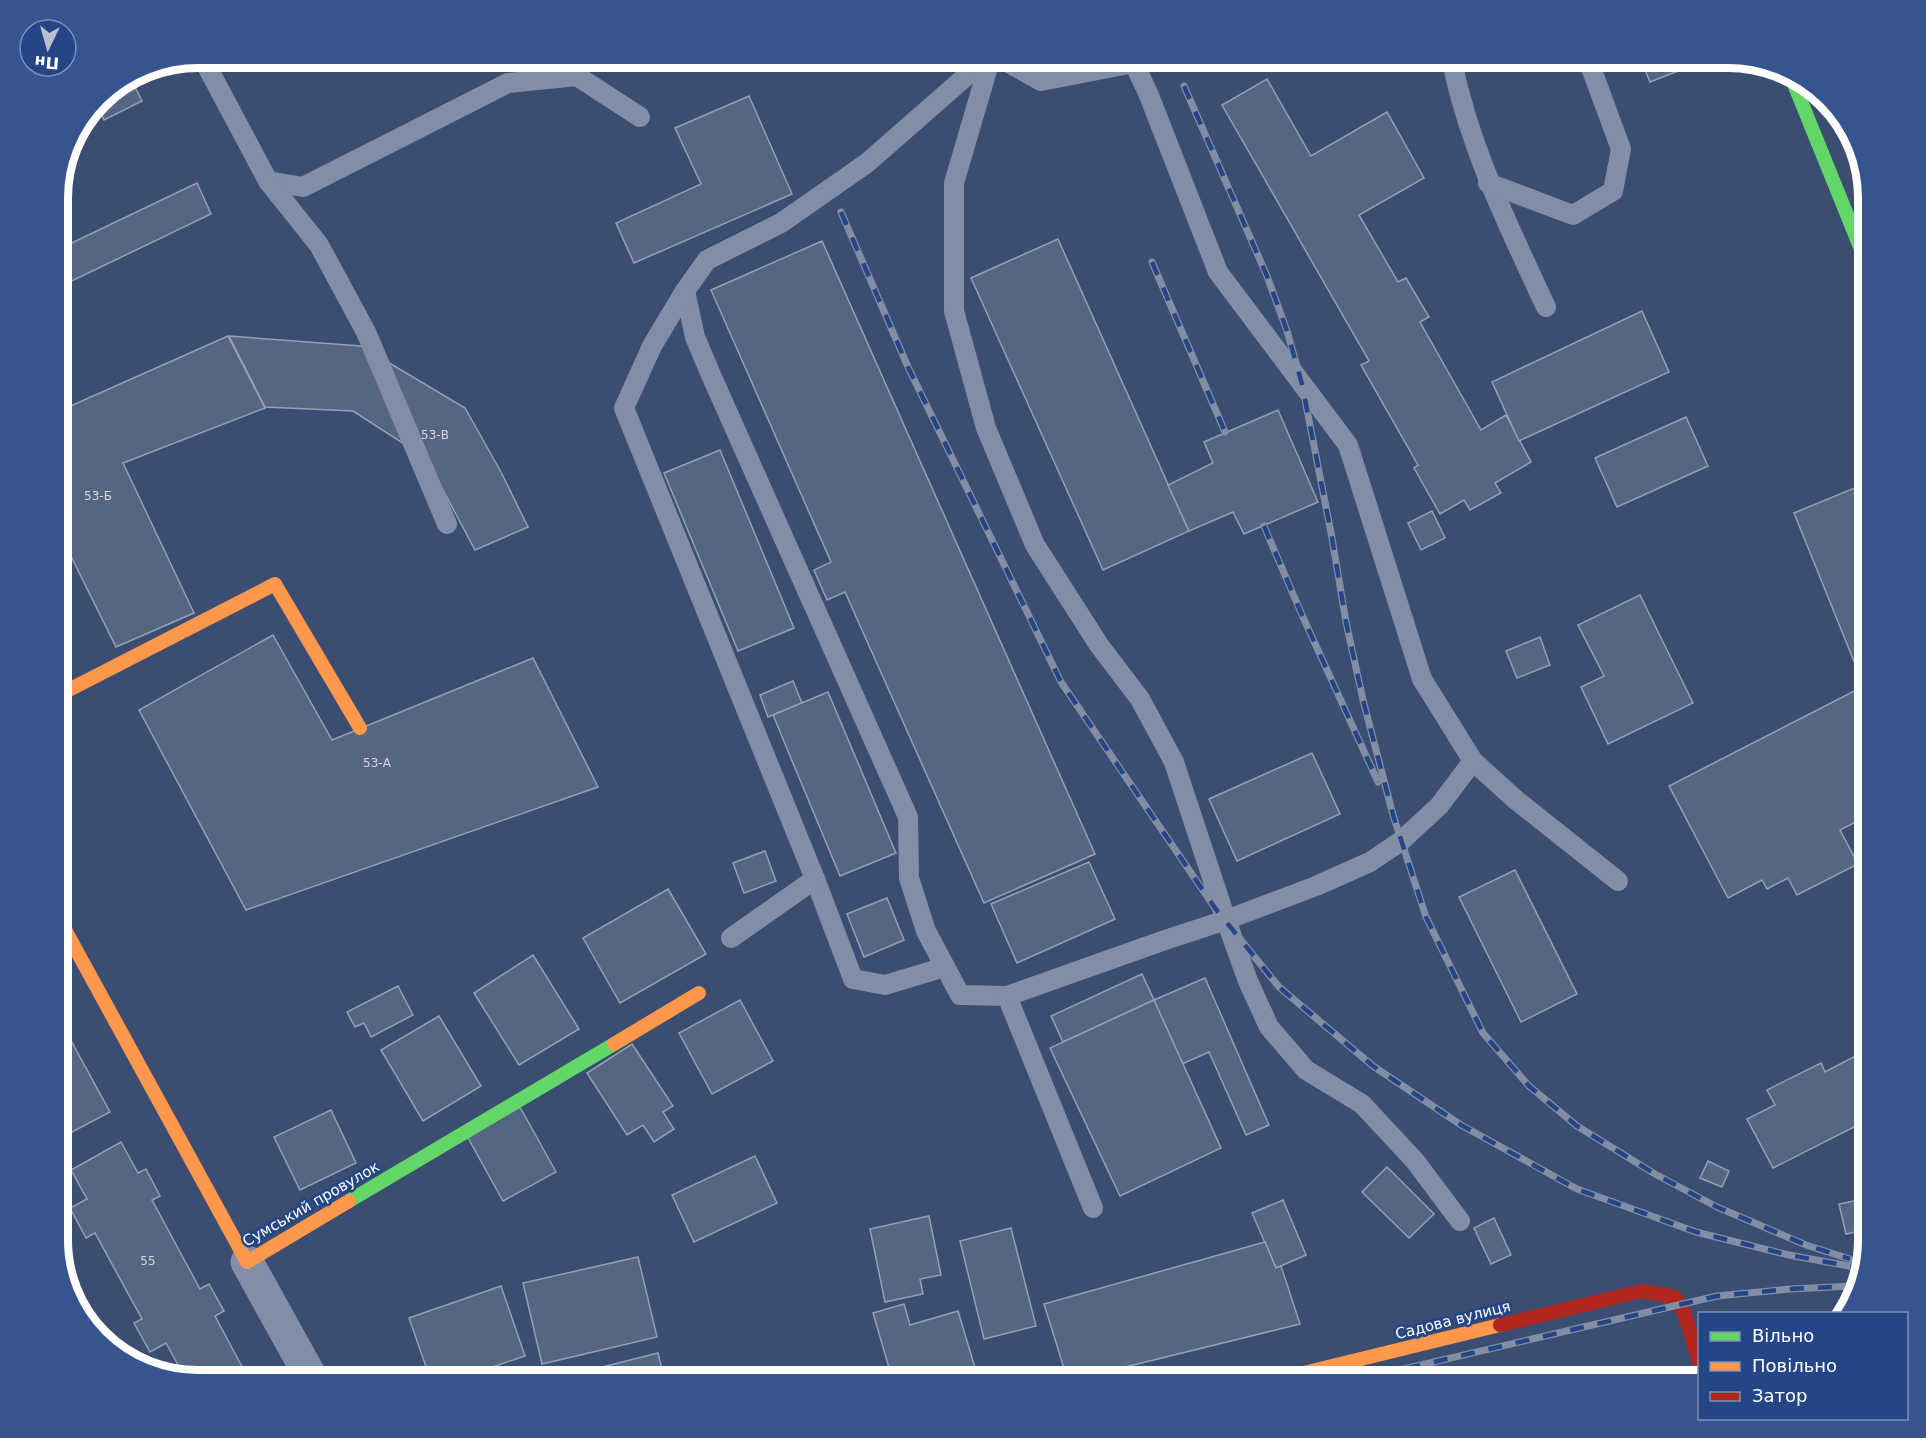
<svg xmlns="http://www.w3.org/2000/svg" width="1926" height="1438" viewBox="0 0 1926 1438" font-family="'DejaVu Sans',sans-serif">
<style>
.building{fill:#566581;stroke:#95a0b4;stroke-width:1.5}
.lines{fill:none;stroke-linecap:round;stroke-linejoin:round}
.lane{stroke:#828ea6;stroke-width:20}
.street{stroke:#828ea6;stroke-width:33}
.fast{stroke:#63d668;stroke-width:14}
.slow{stroke:#ff974d;stroke-width:14}
.jam{stroke:#b3261e;stroke-width:14}
.rail-casing{stroke:#828ea4;stroke-width:7}
.rail{stroke:#254686;stroke-width:4.5;stroke-dasharray:14;stroke-linecap:butt}
.labels{text-anchor:middle;stroke-width:5;stroke-linejoin:round;paint-order:stroke}
.number-label{font-size:12px;fill:#d5d8e0}
.street-label{font-size:15px;fill:#fff;stroke:#254686}
.rim{fill:none;stroke:#fff;stroke-width:8}
</style>
<rect width="100%" height="100%" fill="#3b4d70"/>
<g class="building">
<polygon points="1640,57 1714,57 1650,82"/>
<polygon points="173,62 133,83 142,101 104,120 96,103 105,92 144,68"/>
<polygon points="1267,79 1311,156 1387,112 1424,178 1359,215 1398,282 1406,278 1429,317 1420,322 1481,430 1506,415 1531,462 1495,483 1501,493 1470,510 1464,500 1440,514 1414,468 1418,465 1361,365 1369,361 1222,105"/>
<polygon points="749,96 792,194 634,263 616,223 701,184 675,128"/>
<polygon points="197,183 211,214 57,288 57,250"/>
<polygon points="1058,239 1189,531 1103,570 971,278"/>
<polygon points="822,241 1095,854 984,903 845,592 827,600 814,570 831,562 711,290"/>
<polygon points="1642,311 1669,372 1519,441 1492,382"/>
<polygon points="228,336 265,408 123,463 194,613 116,647 57,528 57,412"/>
<polygon points="229,336 361,346 465,408 501,472 528,527 475,550 426,458 353,411 265,407"/>
<polygon points="1278,410 1318,502 1244,534 1233,512 1189,531 1168,485 1213,463 1204,442"/>
<polygon points="1686,417 1708,466 1617,507 1595,458"/>
<polygon points="720,450 794,628 738,651 664,473"/>
<polygon points="1869,482 1869,684 1864,686 1794,513"/>
<polygon points="1432,511 1445,538 1421,550 1408,523"/>
<polygon points="1640,595 1693,703 1608,744 1581,687 1604,676 1578,625"/>
<polygon points="273,635 332,740 533,658 598,787 246,910 139,710"/>
<polygon points="1540,637 1550,665 1517,678 1506,651"/>
<polygon points="793,681 802,703 768,717 760,695"/>
<polygon points="1864,686 1869,696 1869,815 1840,830 1858,864 1797,895 1788,878 1767,889 1762,880 1728,898 1669,786"/>
<polygon points="828,692 896,853 840,876 773,715"/>
<polygon points="1312,753 1340,814 1237,861 1209,799"/>
<polygon points="765,851 776,881 744,893 733,863"/>
<polygon points="1089,862 1115,919 1017,963 991,904"/>
<polygon points="1515,870 1577,994 1521,1022 1459,897"/>
<polygon points="668,889 706,954 620,1003 583,938"/>
<polygon points="887,898 904,940 864,957 847,914"/>
<polygon points="1869,925 1869,943 1861,929"/>
<polygon points="533,955 579,1029 519,1065 474,993"/>
<polygon points="1142,974 1154,1000 1063,1042 1051,1016"/>
<polygon points="1205,978 1269,1125 1246,1135 1209,1052 1182,1064 1154,1000"/>
<polygon points="398,986 413,1015 371,1037 364,1023 355,1027 347,1012"/>
<polygon points="740,1000 773,1061 712,1094 679,1033"/>
<polygon points="1154,1000 1221,1148 1120,1196 1050,1048"/>
<polygon points="57,1015 110,1112 57,1140"/>
<polygon points="439,1016 481,1086 423,1121 381,1050"/>
<polygon points="632,1044 673,1106 663,1112 674,1129 654,1142 643,1125 627,1135 587,1073"/>
<polygon points="1869,1049 1869,1149 1865,1150 1854,1127 1773,1168 1747,1119 1775,1105 1767,1090 1821,1063 1825,1072"/>
<polygon points="520,1107 556,1172 503,1201 467,1136"/>
<polygon points="331,1110 356,1163 300,1190 274,1137"/>
<polygon points="121,1142 138,1173 146,1169 160,1196 152,1200 200,1289 209,1284 224,1311 215,1316 246,1374 255,1369 262,1381 197,1381 184,1376 166,1343 150,1352 134,1323 142,1319 95,1233 86,1238 70,1208 87,1199 71,1170"/>
<polygon points="755,1156 777,1203 694,1242 672,1195"/>
<polygon points="1708,1161 1729,1171 1722,1187 1700,1178"/>
<polygon points="1387,1167 1434,1214 1409,1238 1362,1192"/>
<polygon points="1869,1198 1869,1229 1846,1234 1839,1204"/>
<polygon points="1283,1200 1306,1255 1276,1268 1252,1213"/>
<polygon points="929,1216 941,1275 920,1279 923,1294 885,1302 870,1229"/>
<polygon points="1494,1218 1511,1255 1491,1264 1474,1228"/>
<polygon points="1011,1228 1036,1326 984,1339 960,1241"/>
<polygon points="1265,1242 1276,1268 1281,1266 1300,1324 1068,1381 1044,1304"/>
<polygon points="638,1257 657,1337 542,1364 523,1283"/>
<polygon points="501,1286 525,1356 451,1381 431,1381 409,1318"/>
<polygon points="904,1304 910,1325 958,1311 979,1381 893,1381 873,1313"/>
<polygon points="658,1353 665,1381 597,1381 594,1369"/>
<polygon points="863,1368 868,1381 826,1381"/>
</g>
<g class="lines">
<g class="lane">
<polyline points="202,57 268,181 303,187 508,83 577,76 640,117"/>
<polyline points="988,57 867,163 781,223 707,260 685,291 695,337 711,375 908,817 909,878 926,931 960,995 1007,996 1093,1208"/>
<polyline points="991,57 954,183 954,311 986,428 1035,545 1099,645 1140,699 1174,762 1226,920 1248,981 1269,1027 1306,1070 1362,1104 1415,1161 1460,1221"/>
<polyline points="998,57 1041,81 1134,63 1152,57"/>
<polyline points="1131,57 1148,93 1218,272 1348,445 1422,679 1473,761 1516,800 1618,881"/>
<path d="M1451,57C1469,147 1508,225 1546,307"/>
<polyline points="268,181 319,245 366,332 447,524"/>
<polyline points="1488,183 1573,215 1613,191 1621,149 1587,57"/>
<polyline points="685,291 652,346 624,408 815,879 853,979 885,985 945,967"/>
<polyline points="731,938 815,879"/>
<polyline points="1007,996 1165,940 1226,920 1316,886 1370,862 1401,841 1439,806 1473,761"/>
</g>
<polyline class="street" points="247,1262 313,1381"/>
<g class="fast">
<polyline points="1792,79 1869,269"/>
<polyline points="349,1201 614,1044"/>
</g>
<g class="slow">
<polyline points="57,696 275,584 360,728"/>
<polyline points="57,915 247,1262 349,1201"/>
<polyline points="614,1044 699,993"/>
<polyline points="1271,1381 1500,1325"/>
</g>
<polyline class="jam" points="1500,1325 1642,1291 1675,1297 1685,1315 1700,1365"/>
<defs>
<g id="rail">
<polyline points="1184,86 1267,276 1287,331 1302,384 1332,538 1346,622 1363,700 1393,815 1426,917 1483,1033 1529,1086 1577,1126 1655,1174 1717,1207 1806,1245 1850,1259"/>
<polyline points="841,212 908,367 1061,682 1215,908 1279,987 1373,1066 1461,1125 1577,1189 1696,1232 1789,1255 1860,1268"/>
<polyline points="1152,262 1225,432"/>
<polyline points="1264,526 1302,615 1378,782"/>
<polyline points="1352,1381 1717,1296 1790,1289 1854,1286"/>
</g>
</defs>
<use href="#rail" class="rail-casing"/>
<use href="#rail" class="rail"/>
</g>
<g class="labels">
<g class="number-label">
<text x="435" y="439">53-В</text>
<text x="98" y="500">53-Б</text>
<text x="377" y="767">53-А</text>
<text x="148" y="1265">55</text>
</g>
<g class="street-label">
<text transform="translate(311 1204) rotate(-30)" y="5">Сумський провулок</text>
<text transform="translate(1453 1320) rotate(-14)" y="5">Садова вулиця</text>
</g>
</g>
<path d="M0 0H1926V1438H0ZM198 68H1728A130 130 0 0 1 1858 198V1240A130 130 0 0 1 1728 1370H198A130 130 0 0 1 68 1240V198A130 130 0 0 1 198 68Z" fill="#365590" fill-rule="evenodd"/>
<path class="rim" d="M198 68H1728A130 130 0 0 1 1858 198V1240A130 130 0 0 1 1728 1370H198A130 130 0 0 1 68 1240V198A130 130 0 0 1 198 68Z"/>
<rect x="1698" y="1312" width="210" height="108" fill="#254686" stroke="#7c90b6" stroke-width="1.5"/>
<rect x="1710" y="1332" width="30" height="9" fill="#63d668" stroke="#7c90b6" stroke-width="1.5"/>
<text x="1752" y="1342" font-size="18" fill="#ffffff">Вільно</text>
<rect x="1710" y="1362" width="30" height="9" fill="#ff974d" stroke="#7c90b6" stroke-width="1.5"/>
<text x="1752" y="1372" font-size="18" fill="#ffffff">Повільно</text>
<rect x="1710" y="1392" width="30" height="9" fill="#b3261e" stroke="#7c90b6" stroke-width="1.5"/>
<text x="1752" y="1402" font-size="18" fill="#ffffff">Затор</text>
<g transform="translate(48 48) rotate(185)"><circle r="28" fill="#254686" stroke="#7c90b6" stroke-width="1.5"/>
<path d="M0-4.5L10 22L0 15L-10 22Z" fill="#bac1cd"/>
<text y="-9" font-size="16" font-weight="bold" text-anchor="middle" fill="#ffffff">Пн</text>
</g>
</svg>
